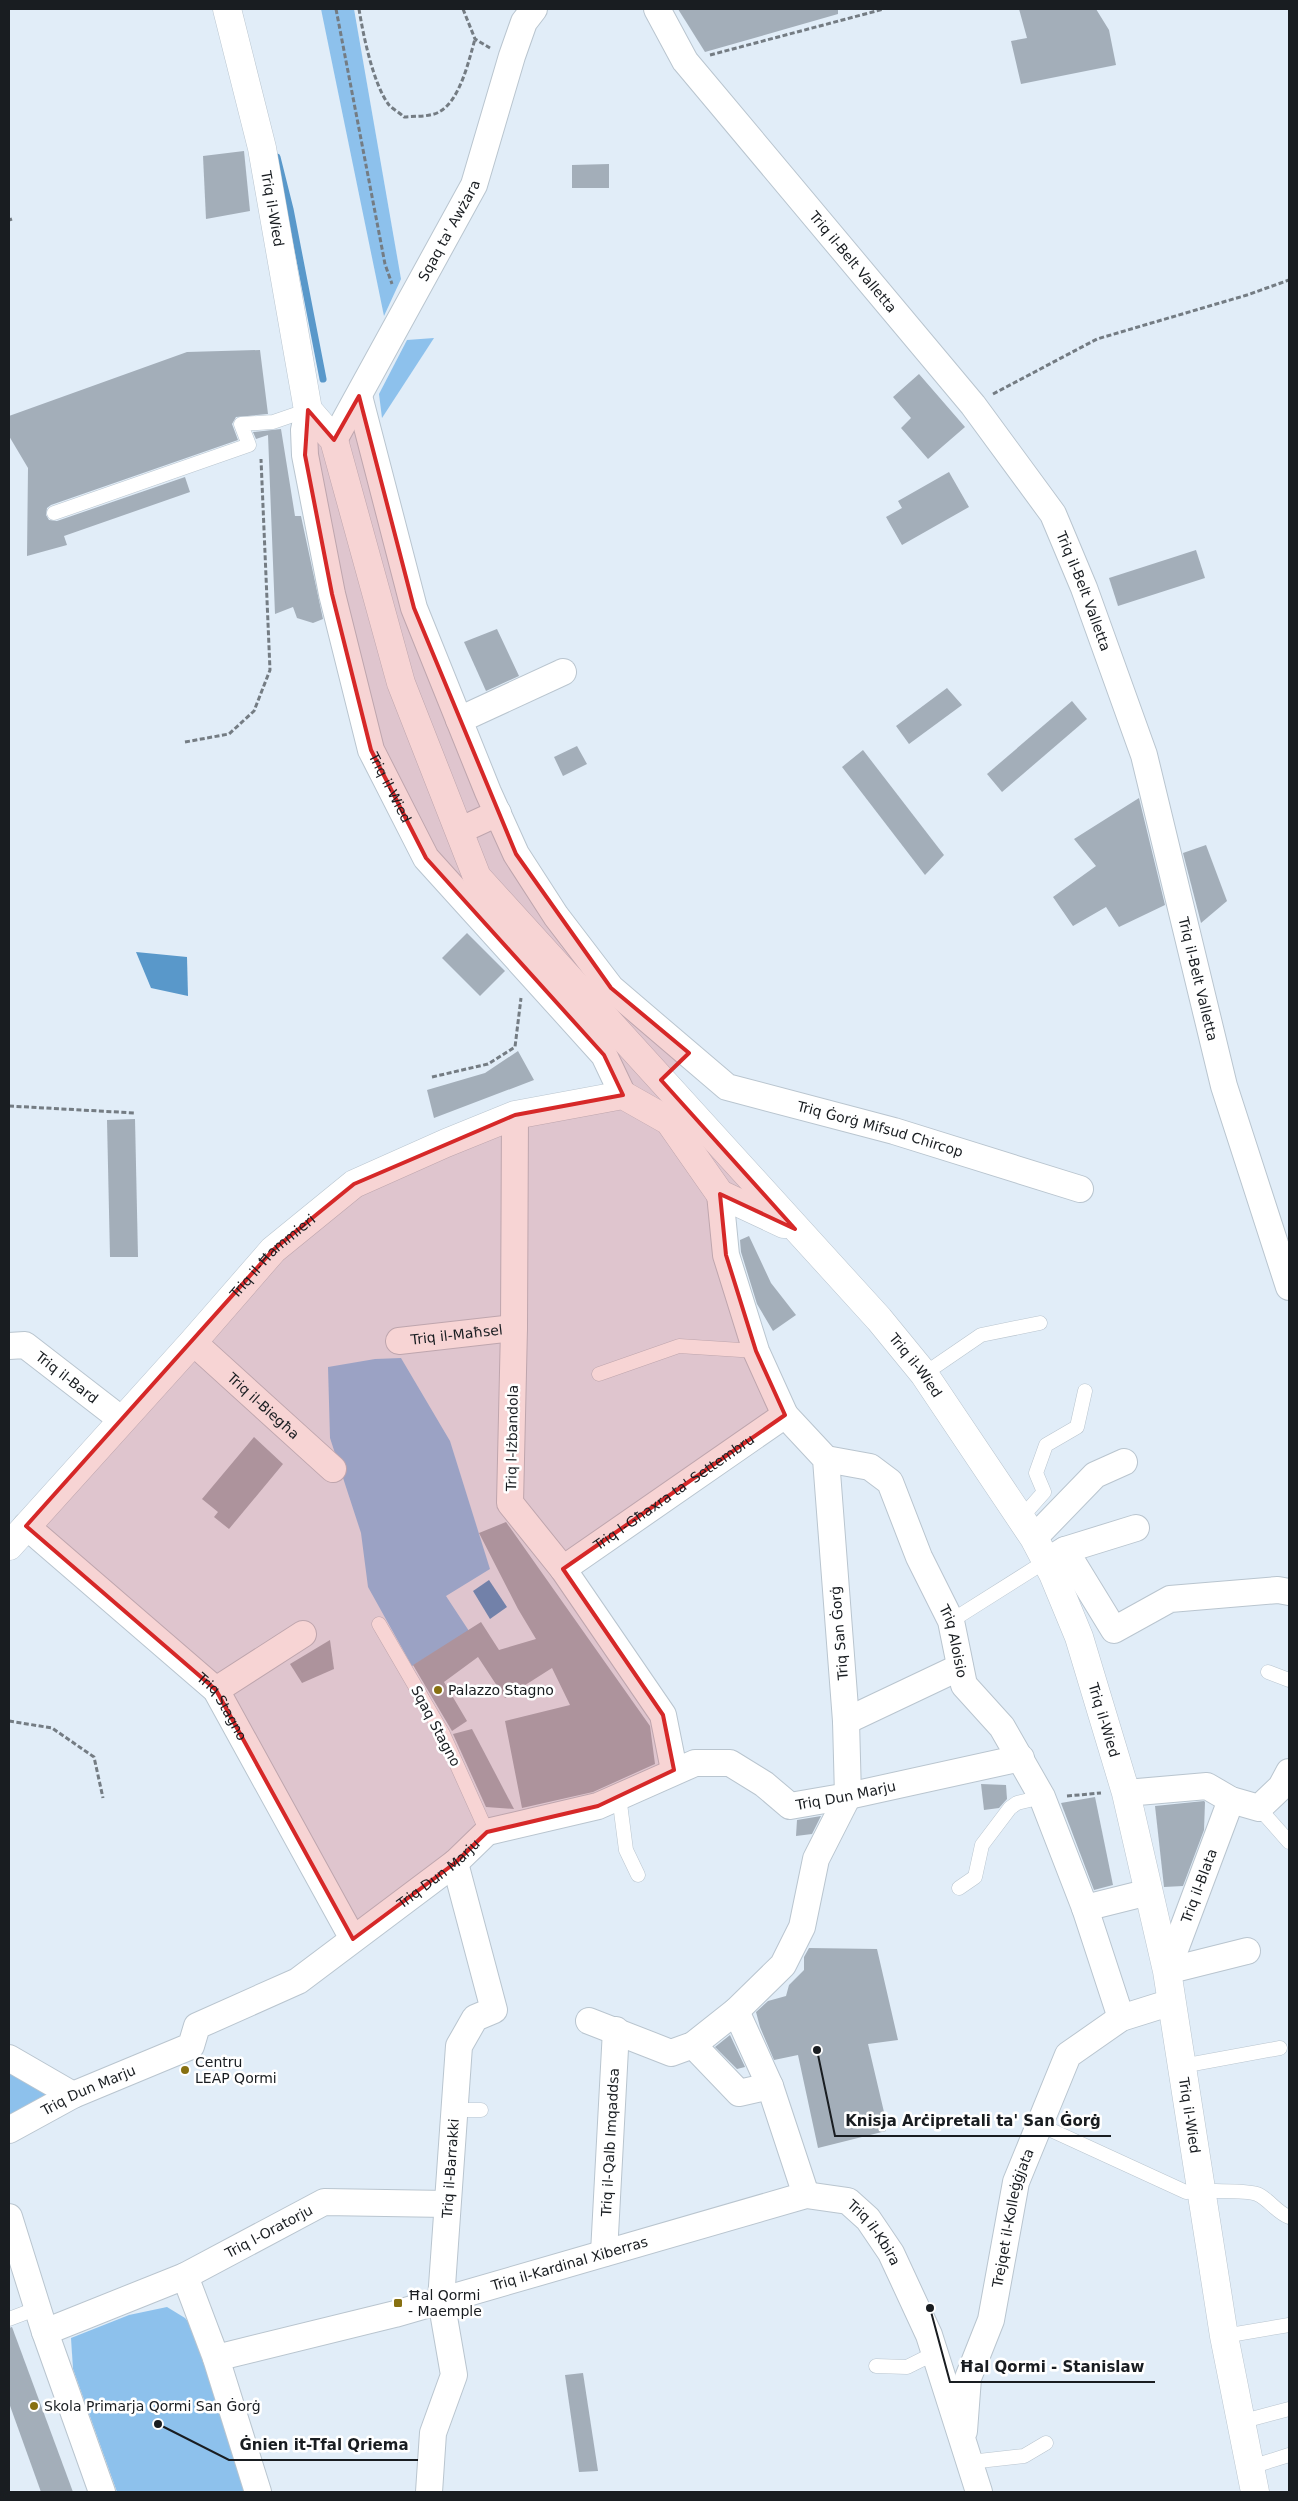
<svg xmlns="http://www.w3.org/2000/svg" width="1298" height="2501" viewBox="0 0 1298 2501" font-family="'DejaVu Sans',sans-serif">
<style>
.green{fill:#8dc1ec}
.water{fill:#5998ca}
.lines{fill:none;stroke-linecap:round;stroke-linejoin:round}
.stream{stroke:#5998ca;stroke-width:7}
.building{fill:#a3aeb9}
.service-casing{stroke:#b9c5cf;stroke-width:15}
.minor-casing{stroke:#b9c5cf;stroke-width:28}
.tertiary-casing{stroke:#b9c5cf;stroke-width:29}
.path{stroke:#747c83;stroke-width:3;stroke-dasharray:5 2.5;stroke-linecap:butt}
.service{stroke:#fff;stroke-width:14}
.minor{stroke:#fff;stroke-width:26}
.tertiary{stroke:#fff;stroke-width:28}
.marked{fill:#d62828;fill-opacity:0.2;stroke:#d62828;stroke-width:4;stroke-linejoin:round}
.poi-dot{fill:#877011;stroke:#fff;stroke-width:2}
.labels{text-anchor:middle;stroke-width:5;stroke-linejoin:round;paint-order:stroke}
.street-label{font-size:14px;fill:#191d21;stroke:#fff}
.poi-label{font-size:14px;fill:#191d21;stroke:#fff;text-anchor:start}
.leader{fill:none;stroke:#191d21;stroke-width:2}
.callout-dot{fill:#191d21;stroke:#fff;stroke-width:2}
.callout-label{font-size:15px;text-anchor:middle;font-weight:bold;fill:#191d21;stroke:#fff;stroke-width:5;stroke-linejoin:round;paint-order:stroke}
</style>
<rect width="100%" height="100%" fill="#e1edf8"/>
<g class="green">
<polygon points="321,9 354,9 401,279 384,316"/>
<polygon points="434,338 382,418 379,394 407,340"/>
<polygon points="401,1358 450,1441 490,1569 446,1596 469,1631 412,1666 368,1587 361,1533 330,1438 328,1367 375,1359"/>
<polygon points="9,2066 55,2094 9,2118"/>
<polygon points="167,2307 185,2318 197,2332 244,2492 117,2492 73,2369 71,2338 129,2315"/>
</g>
<g class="water">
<polygon points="136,952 187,957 188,996 151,988"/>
<polygon points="489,1580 507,1607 490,1619 473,1591"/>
</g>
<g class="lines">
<polyline class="stream" points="277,157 290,209 323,379"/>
</g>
<g class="building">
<polygon points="678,9 838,9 838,14 705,52"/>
<polygon points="1019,9 1096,9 1109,30 1116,65 1021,84 1011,41 1027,38"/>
<polygon points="244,151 250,211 206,219 203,156"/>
<polygon points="609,164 609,188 572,188 572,165"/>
<polygon points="260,350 268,414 236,417 232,424 238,440 51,505 47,508 46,515 49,520 57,521 185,477 190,492 64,536 67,545 27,556 28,468 9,436 9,416 187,352"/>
<polygon points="919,374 965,427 928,459 901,428 911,418 893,397"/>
<polygon points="281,429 295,516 301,516 323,619 313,623 297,618 293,607 275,614 268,435 256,439 253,432"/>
<polygon points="949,472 969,507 902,545 886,517 902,508 898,501"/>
<polygon points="1196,550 1205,578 1118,606 1109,578"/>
<polygon points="497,629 519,676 486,691 464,642"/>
<polygon points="947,688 962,705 909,744 896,726"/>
<polygon points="1072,701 1087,719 1002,792 987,774"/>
<polygon points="577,746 587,764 563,776 554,757"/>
<polygon points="863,750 944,855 925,875 842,767"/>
<polygon points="1139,798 1165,905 1119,927 1106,907 1073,926 1053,897 1096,866 1074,839"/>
<polygon points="1206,845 1227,901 1201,923 1183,853"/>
<polygon points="467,933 505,971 480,996 442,958"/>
<polygon points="518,1051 534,1080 434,1118 427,1090 485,1073"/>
<polygon points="135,1119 138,1257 110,1257 107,1120"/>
<polygon points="749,1236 771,1283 796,1315 773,1331 757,1304 741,1252 740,1240"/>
<polygon points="254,1437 283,1464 229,1529 214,1517 218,1512 202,1499"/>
<polygon points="506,1522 650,1726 655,1764 593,1792 522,1808 505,1721 570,1705 552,1668 505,1698 478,1657 444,1682 467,1721 452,1731 413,1665 481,1622 499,1650 536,1639 518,1609 479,1533"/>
<polygon points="330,1640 334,1669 302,1683 290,1664"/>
<polygon points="472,1729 514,1809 486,1807 453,1734"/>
<polygon points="981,1784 1006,1785 1007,1799 999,1808 984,1810"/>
<polygon points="1095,1797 1113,1885 1094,1890 1061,1803"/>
<polygon points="1204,1801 1205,1802 1204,1830 1183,1886 1164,1887 1155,1806"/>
<polygon points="821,1816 812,1834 796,1836 797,1820"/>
<polygon points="809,1948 877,1949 898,2040 868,2044 884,2112 886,2131 818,2148 798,2055 774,2060 760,2027 756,2012 768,2001 786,1996 789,1985 804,1970 804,1957"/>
<polygon points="730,2035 745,2067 737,2069 715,2047"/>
<polygon points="12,2327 73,2492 41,2492 9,2403 9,2328"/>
<polygon points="583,2373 598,2471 579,2472 565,2375"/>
</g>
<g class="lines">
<defs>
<g id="service">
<polyline points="54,513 249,445 241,424 273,422 308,410"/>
<polyline points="599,1374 679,1346 756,1351"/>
<polyline points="924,1374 981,1335 1040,1323"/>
<polyline points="1020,1519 1044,1492 1036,1473 1046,1445 1077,1427 1085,1391"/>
<polyline points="951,1621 1046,1561"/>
<polyline points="379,1624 443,1734 487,1832"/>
<polyline points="1268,1672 1289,1680"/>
<polyline points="619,1796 626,1850 638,1875"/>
<polyline points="1259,1808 1289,1842"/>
<polyline points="959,1888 975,1877 982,1845 1010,1808 1017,1803 1042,1797"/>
<polyline points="1182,2066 1280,2048"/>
<polyline points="455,2110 481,2110"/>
<path d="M1040,2125L1186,2192C1199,2191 1246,2190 1257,2194C1269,2199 1276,2212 1289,2217"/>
<polyline points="9,2319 38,2308"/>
<polyline points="1224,2336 1289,2325"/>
<polyline points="876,2366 907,2367 933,2354"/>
<polyline points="1240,2422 1289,2409"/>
<polyline points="970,2462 1024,2456 1046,2443"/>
<polyline points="1251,2467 1289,2455"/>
</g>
<g id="minor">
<path id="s1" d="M657,9L685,61L973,405L1053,514L1084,588L1144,755L1224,1086L1289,1287"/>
<path id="s2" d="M359,396L414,608L488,792L516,854L556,916L611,988L727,1087L894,1131L1080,1189"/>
<path id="s3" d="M308,410L304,430L305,455L332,594L371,750L426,858L604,1055L623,1095"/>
<path id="s4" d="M334,440L474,185L512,56L524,22L534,9"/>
<polyline points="459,720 563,672"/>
<polyline points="459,831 498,813"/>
<polyline points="515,1115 514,1328 510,1503 563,1569 663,1715 674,1770"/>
<path id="s5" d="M399,1341L514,1328"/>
<path id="s6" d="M193,1342L333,1469"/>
<path id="s7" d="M9,1346L25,1345L122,1420"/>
<path id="s8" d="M826,1459L870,1467L890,1482L919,1557L951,1621L964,1685L1002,1727L1042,1797L1085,1908L1121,2018"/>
<path id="s9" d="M26,1526L216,1690L353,1939"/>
<polyline points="1034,1538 1095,1475 1124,1462"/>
<polyline points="1065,1550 1114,1630 1170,1599 1278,1590 1289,1592"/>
<polyline points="1050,1559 1065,1550 1136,1528"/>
<path id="s10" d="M563,1569L785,1415"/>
<polyline points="216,1690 303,1634"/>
<polyline points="846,1721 960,1667"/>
<polyline points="1126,1793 1207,1786 1231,1800 1259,1808 1281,1787 1289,1772"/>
<polyline points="1085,1908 1149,1892"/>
<path id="s11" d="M1167,1971L1231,1800"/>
<polyline points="1167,1971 1247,1951"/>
<polyline points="736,2011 770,2086 806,2195"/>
<polyline points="589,2021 671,2053 693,2045 736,2011 783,1965 802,1927 816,1859 848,1796 846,1721 826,1459 785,1415 756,1351 726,1255 720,1194"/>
<polyline points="693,2045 739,2093 770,2086"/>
<polyline points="9,2058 73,2095"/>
<path id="s12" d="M9,2130L73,2095L191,2046L197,2026L298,1981L455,1863L487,1832L598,1806L695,1763H730L764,1784L790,1806L848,1796L1021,1758"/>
<polyline points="9,2217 45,2332 102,2492"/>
<path id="s13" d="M604,2253L616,2030"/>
<path id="s14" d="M185,2276L324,2202L447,2204"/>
<polyline points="45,2332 185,2276 216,2358 258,2492"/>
<path id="s15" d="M216,2358L395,2314L806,2195L848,2201L868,2219L891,2253L929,2335L979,2492"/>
<path id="s16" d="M964,2431L968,2378L991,2320L1016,2182L1068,2055L1121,2018L1172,2002"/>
<path id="s17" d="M429,2492L433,2433L454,2375L441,2300L459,2046L475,2018L494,2010L455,1863"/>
</g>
<g id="tertiary">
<path id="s18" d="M227,9L262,148L308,410L334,440L401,683L477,877L879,1319L924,1374L1034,1538L1053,1574L1079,1637L1126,1793L1167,1971L1224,2336L1255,2492"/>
<path id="s19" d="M9,1546L193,1342L273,1250L354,1184L446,1143L515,1115L623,1095L669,1121L720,1194L784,1224"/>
</g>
</defs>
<use href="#service" class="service-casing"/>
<use href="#minor" class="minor-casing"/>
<use href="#tertiary" class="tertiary-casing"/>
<g class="path">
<polyline points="336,9 385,264 392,284"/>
<path d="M359,9C363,34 373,84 389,105C393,109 400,113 404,117C415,116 430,117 439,112C460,101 469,60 475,39"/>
<polyline points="463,9 475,39 490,48"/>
<polyline points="710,55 884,9"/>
<polyline points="9,220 12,219"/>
<polyline points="993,394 1097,339 1247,295 1289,280"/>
<polyline points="185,742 229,734 254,711 270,670 261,459"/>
<polyline points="432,1077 488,1064 515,1047 521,998"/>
<polyline points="9,1106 135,1113"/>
<polyline points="9,1721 52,1728 94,1757 103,1798"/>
<polyline points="1067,1796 1101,1793"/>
</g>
<use href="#service" class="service"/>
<use href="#minor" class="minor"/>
<use href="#tertiary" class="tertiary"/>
</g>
<path class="marked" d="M359,396L414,608L516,854L611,988L689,1053L661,1080L795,1229L720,1194L726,1255L756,1351L785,1415L563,1569L663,1715L674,1770L598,1806L487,1832L455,1863L353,1939L216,1690L26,1526L273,1250L354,1184L515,1115L623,1095L604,1055L426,858L371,750L332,594L305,455L308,410L334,440Z"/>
<g class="poi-dot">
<circle cx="438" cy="1690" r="5"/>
<circle cx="185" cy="2070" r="5"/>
<rect x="393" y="2298" width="10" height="10" rx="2.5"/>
<circle cx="34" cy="2406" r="5"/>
</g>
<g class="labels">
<g class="street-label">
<text dy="5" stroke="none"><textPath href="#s18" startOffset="205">Triq il-Wied</textPath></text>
<text dy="5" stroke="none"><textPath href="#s4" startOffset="239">Sqaq ta' Awżara</textPath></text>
<text dy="5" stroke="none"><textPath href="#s1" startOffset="321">Triq il-Belt Valletta</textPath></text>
<text dy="5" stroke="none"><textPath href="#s1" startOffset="726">Triq il-Belt Valletta</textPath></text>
<text dy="5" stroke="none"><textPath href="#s3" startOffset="390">Triq il-Wied</textPath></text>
<text dy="5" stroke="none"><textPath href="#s1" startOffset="1131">Triq il-Belt Valletta</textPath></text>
<text dy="5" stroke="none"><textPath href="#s2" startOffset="961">Triq Ġorġ Mifsud Chircop</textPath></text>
<text dy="5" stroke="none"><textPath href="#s19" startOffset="392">Triq il-Ħammieri</textPath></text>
<text dy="5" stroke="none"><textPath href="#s5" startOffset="58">Triq il-Maħsel</textPath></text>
<text dy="5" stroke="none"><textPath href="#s18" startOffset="1566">Triq il-Wied</textPath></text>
<text dy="5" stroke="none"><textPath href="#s7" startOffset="69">Triq il-Bard</textPath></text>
<text dy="5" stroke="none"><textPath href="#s6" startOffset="95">Triq il-Biegħa</textPath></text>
<text transform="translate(512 1438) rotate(-89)" y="5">Triq l-Iżbandola</text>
<text dy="5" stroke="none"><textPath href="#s10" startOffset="135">Triq l-Għaxra ta' Settembru</textPath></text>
<text transform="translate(839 1633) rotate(-95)" y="5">Triq San Ġorġ</text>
<text dy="5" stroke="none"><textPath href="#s8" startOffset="242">Triq Aloisio</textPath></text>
<text dy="5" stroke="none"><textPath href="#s9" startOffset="268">Triq Stagno</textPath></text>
<text dy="5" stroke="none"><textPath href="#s18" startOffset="1971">Triq il-Wied</textPath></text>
<text transform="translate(436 1726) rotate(62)" y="5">Sqaq Stagno</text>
<text dy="5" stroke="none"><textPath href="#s12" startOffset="959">Triq Dun Marju</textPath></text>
<text dy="5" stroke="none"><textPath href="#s12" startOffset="509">Triq Dun Marju</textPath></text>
<text dy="5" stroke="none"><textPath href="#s11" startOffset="91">Triq il-Blata</textPath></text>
<text dy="5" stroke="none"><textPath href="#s12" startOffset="89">Triq Dun Marju</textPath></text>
<text dy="5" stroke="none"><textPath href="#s18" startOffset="2376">Triq il-Wied</textPath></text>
<text dy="5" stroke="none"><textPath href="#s13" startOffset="111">Triq il-Qalb Imqaddsa</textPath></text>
<text dy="5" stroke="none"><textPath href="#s17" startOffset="329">Triq il-Barrakki</textPath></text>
<text dy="5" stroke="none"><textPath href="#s16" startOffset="220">Trejqet il-Kolleġġjata</textPath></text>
<text dy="5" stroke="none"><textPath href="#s14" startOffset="95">Triq l-Oratorju</textPath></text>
<text dy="5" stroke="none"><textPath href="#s15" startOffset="696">Triq il-Kbira</textPath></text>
<text dy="5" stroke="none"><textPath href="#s15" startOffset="366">Triq il-Kardinal Xiberras</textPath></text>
</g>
<g class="poi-label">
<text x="448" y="1695">Palazzo Stagno</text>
<text x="195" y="2067">Centru<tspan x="195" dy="16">LEAP Qormi</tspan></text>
<text x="408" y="2300">Ħal Qormi<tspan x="408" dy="16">- Maemple</tspan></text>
<text x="44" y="2411">Skola Primarja Qormi San Ġorġ</text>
</g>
</g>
<path class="leader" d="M817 2050L835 2136H1111M930 2308L950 2382H1155M158 2424L229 2460H418"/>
<g class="callout-dot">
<circle cx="817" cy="2050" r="5"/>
<circle cx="930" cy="2308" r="5"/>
<circle cx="158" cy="2424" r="5"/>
</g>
<g class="callout-label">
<text x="973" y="2126">Knisja Arċipretali ta' San Ġorġ</text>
<text x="1052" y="2372">Ħal Qormi - Stanislaw</text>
<text x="324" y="2450">Ġnien it-Tfal Qriema</text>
</g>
<rect width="1298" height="2501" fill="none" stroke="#191d21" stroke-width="20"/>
</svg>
